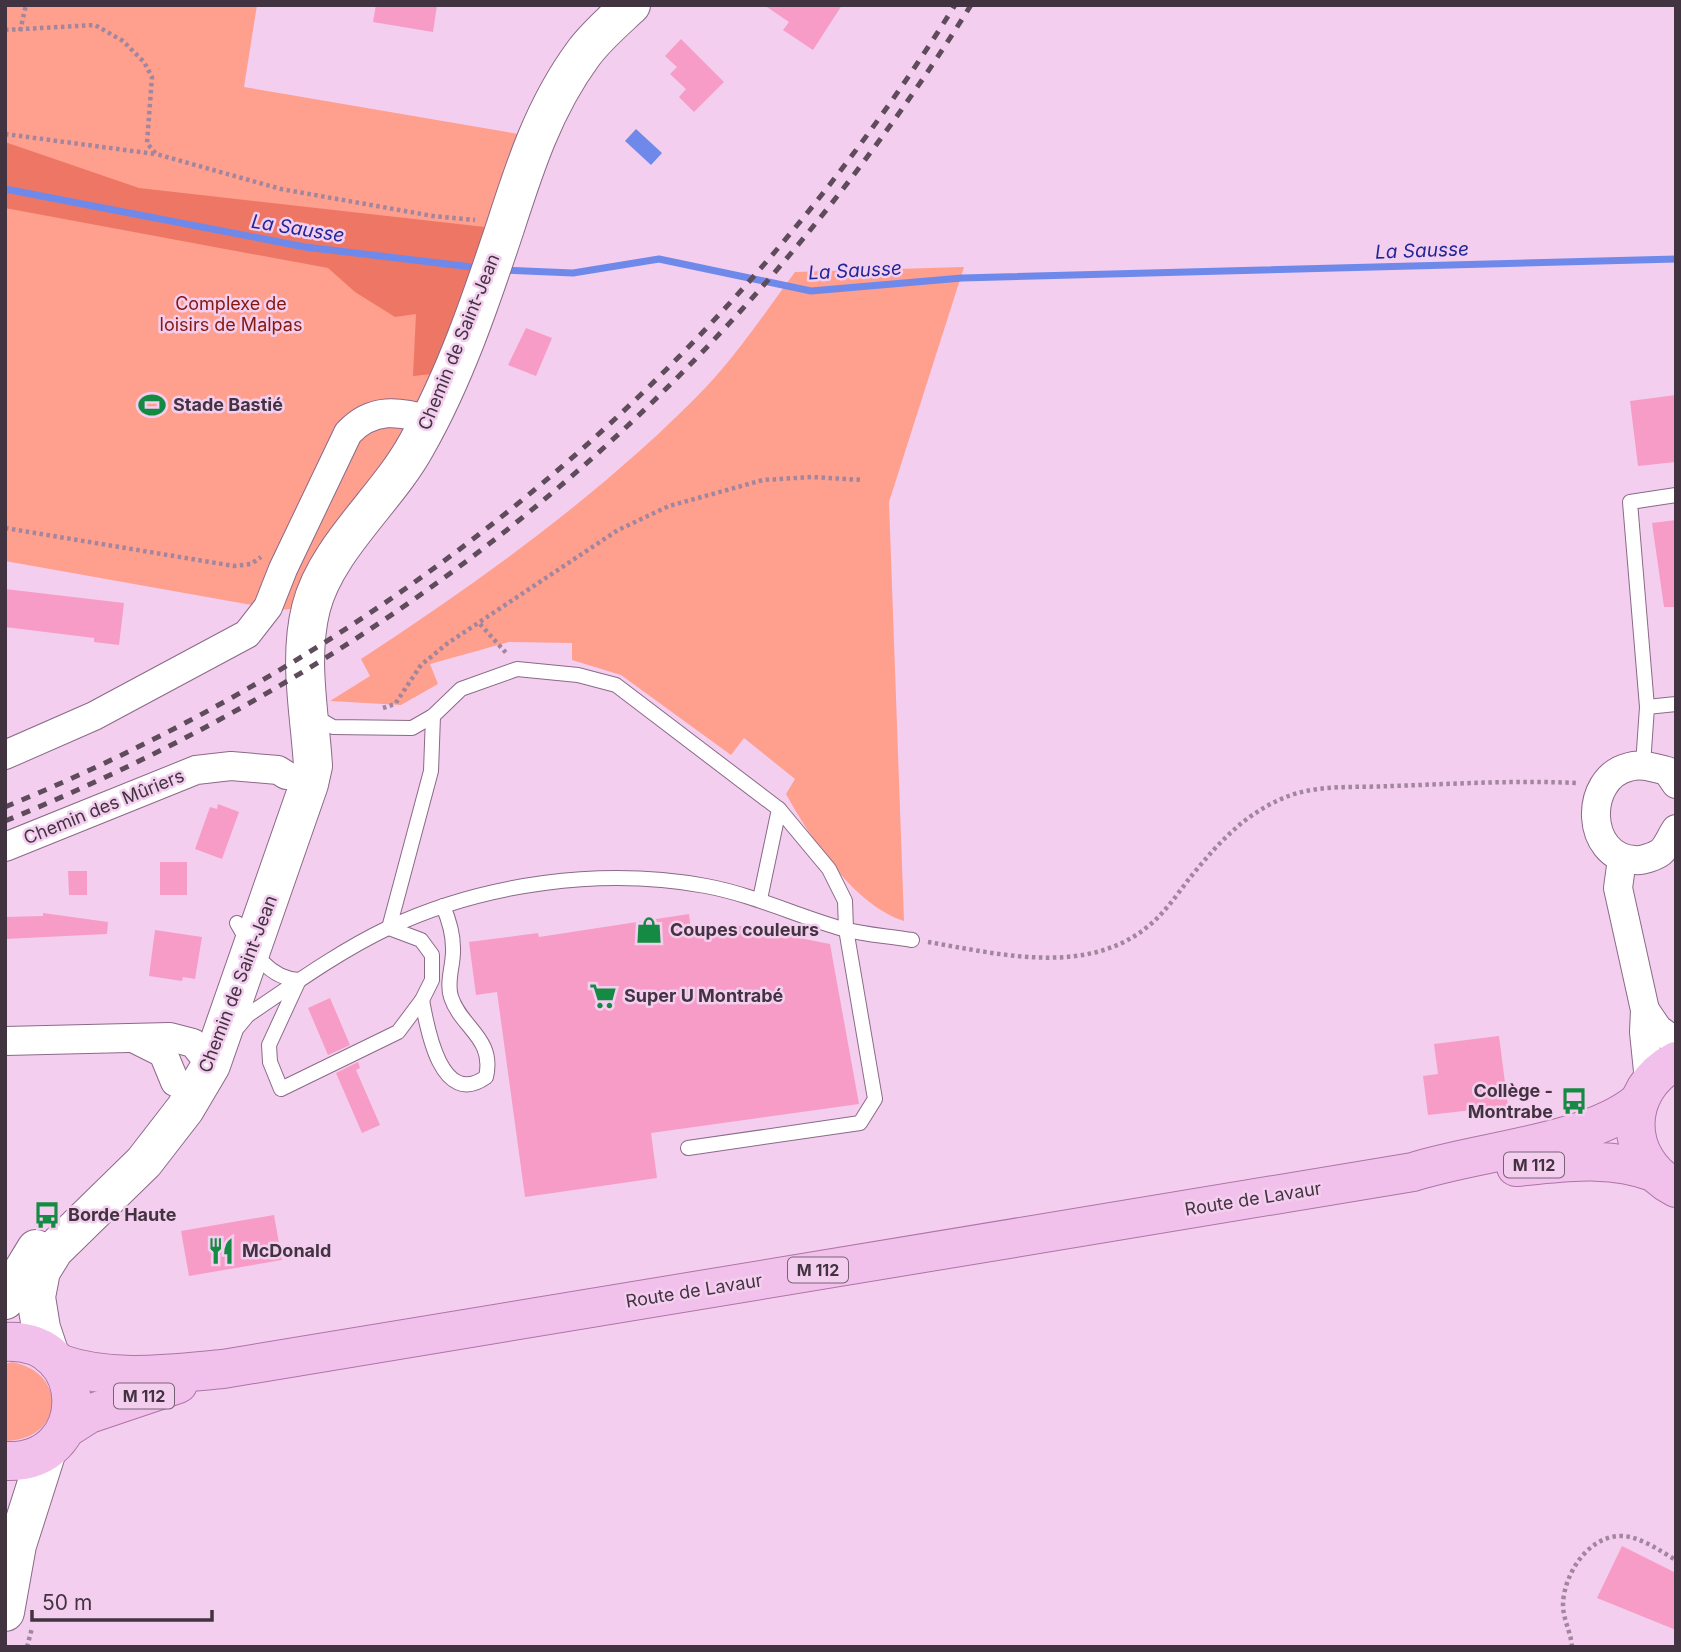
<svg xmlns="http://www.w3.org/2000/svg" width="1681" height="1652" viewBox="0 0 1681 1652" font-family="Inter,sans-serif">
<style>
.green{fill:#ff9f8e}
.forest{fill:#ed7764}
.water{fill:#6f89eb}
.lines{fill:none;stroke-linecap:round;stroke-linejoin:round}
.stream{stroke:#6f89eb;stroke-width:7}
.building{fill:#f79cc6}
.lane-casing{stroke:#8b6987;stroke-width:16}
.street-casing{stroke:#8b6987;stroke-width:30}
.secondary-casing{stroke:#8b6987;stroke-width:40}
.primary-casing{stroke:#ad74a7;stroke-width:40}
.path{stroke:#a2869e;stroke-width:4.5;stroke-dasharray:3.5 3.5;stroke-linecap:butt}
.lane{stroke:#fff;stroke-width:14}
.street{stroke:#fff;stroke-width:28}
.secondary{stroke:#fff;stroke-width:38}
.primary{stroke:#f1c1eb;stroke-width:38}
.rail{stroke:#5e4c5c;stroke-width:5;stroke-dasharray:9 9;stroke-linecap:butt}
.labels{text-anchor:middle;stroke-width:5;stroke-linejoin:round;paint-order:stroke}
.shield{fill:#f4ceef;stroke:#776274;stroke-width:2}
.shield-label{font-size:16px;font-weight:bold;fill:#423340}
.park-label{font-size:18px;fill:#83180c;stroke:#f4ceef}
.street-label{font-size:18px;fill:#423340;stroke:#f4ceef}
.poi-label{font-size:18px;font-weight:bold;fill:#423340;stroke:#f4ceef;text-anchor:start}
.water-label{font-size:19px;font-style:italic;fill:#202698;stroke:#f4ceef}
</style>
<rect width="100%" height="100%" fill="#f4ceef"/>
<g class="green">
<polygon points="5,5 257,5 244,87 536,137 486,282 311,607 280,610 5,561"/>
<path d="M964,267L889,502L904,921C854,905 811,839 786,794L795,779L744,738L731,755L621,675L572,660V643L509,642L430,664L438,684L401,705L330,701L370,676L361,659C483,579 606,491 707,386C739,352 767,310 795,272Z"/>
<path d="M12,1362C69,1373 64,1440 5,1441V1364Z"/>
</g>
<polygon class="forest" points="5,142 139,188 485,227 451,372 413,376 416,314 395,317 355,292 328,268 5,208"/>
<polygon class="water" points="636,129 662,153 651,165 625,141"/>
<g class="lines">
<g class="stream">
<polyline points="5,189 305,247 480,268"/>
<polyline points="502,270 573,273 659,259 811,291 962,278 1676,259"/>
</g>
</g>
<g class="building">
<polygon points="376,5 437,5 433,32 373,22"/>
<polygon points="764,5 842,5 813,50 783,30 789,22"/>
<polygon points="681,39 724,82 694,112 679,97 686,89 670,74 677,67 665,56"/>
<polygon points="526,328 552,338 536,376 508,365"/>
<polygon points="1676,395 1676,462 1638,466 1630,401"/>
<polygon points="1676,520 1676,607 1664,607 1652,523"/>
<polygon points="5,589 124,603 119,645 94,642 94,638 5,627"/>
<polygon points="218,804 239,812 222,859 195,849 210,807 217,809"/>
<rect x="160" y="862" width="27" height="33"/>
<polygon points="68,871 87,871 87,895 69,895"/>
<polygon points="43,913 108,922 107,934 5,939 5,917 43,916"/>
<polygon points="689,914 691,931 735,925 830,944 859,1104 651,1133 657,1178 525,1197 497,992 476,995 469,942 538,933 539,937"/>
<polygon points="155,930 202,937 195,979 183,977 182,981 149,976"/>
<polygon points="330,998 350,1045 328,1055 308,1008"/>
<polygon points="1499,1036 1508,1106 1428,1115 1423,1076 1438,1074 1434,1044"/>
<polygon points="358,1062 360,1068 356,1070 380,1125 362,1133 336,1073"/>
<polygon points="274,1215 282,1260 189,1276 181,1231"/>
<polygon points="1622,1546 1676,1573 1676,1630 1597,1598"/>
</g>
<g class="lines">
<defs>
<g id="lane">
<polyline points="1647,707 1630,502 1676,495"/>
<polyline points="314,716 333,727 412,728 433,716 461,689 517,669 578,675 616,685 779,809 760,899"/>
<polyline points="1643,765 1647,707 1676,704"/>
<path d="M237,923C252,949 266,978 299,980L269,1045L270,1062L281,1089L398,1032L422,1000L432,980V955L421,940L389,928"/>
<polyline points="389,928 431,771 433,716"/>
<path d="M422,1000C427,1028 441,1109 486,1077C495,1038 461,1028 451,997C446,981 454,964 453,948C453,933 449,920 443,906"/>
<path d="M238,1027L248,1015C294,984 338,952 388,928C484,883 602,867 706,886C754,895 797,916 843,929C865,935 889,936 912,940"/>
<polyline points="688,1148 860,1123 875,1099 846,929 845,901 829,869 779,809"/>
</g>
<g id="street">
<path d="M5,755L94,716L247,634L268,607L283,569L348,433C372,407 399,411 430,420"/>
<path d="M1676,784L1667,771C1654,768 1642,763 1629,767C1583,778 1585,858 1635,860C1642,861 1656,856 1661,852C1667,847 1671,836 1676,829"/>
<polyline points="5,847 196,770 231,766 278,770 286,775"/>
<polyline points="1622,859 1618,888 1645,1010 1644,1032 1649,1081"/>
<polyline points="1645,1010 1658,1029 1676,1042"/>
<polyline points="135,1039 163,1053 175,1082"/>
<polyline points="5,1041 170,1037 193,1043 211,1065"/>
</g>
<g id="secondary">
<polyline points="5,1300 36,1249"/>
<path d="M50,1355L41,1328L36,1297L41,1271L54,1250L144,1162L185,1109L211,1065L309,784L313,766C310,714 298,660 311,608C326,548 388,498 417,444C455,377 481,300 505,228C525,166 544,107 583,54C596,36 615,20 631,5"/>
<polyline points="5,1612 17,1545 47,1451"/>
</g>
<g id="primary">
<path d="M1676,1061C1622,1089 1622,1160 1676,1188"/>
<path d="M1516,1167C1563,1163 1608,1155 1653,1172"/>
<path d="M5,1342C93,1337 94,1465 5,1461"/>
<path d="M58,1363C111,1382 168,1374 223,1369L1413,1172C1478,1151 1586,1144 1637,1103"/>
<polyline points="67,1428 89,1414 178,1384"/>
</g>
</defs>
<use href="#lane" class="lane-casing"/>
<use href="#street" class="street-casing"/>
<use href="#secondary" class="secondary-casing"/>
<use href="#primary" class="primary-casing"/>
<g class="path">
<polyline points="5,30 95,25 123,41 144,62 152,77 147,143 156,154 281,189 433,216 475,220"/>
<polyline points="20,31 26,5"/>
<polyline points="5,134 155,154"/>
<polyline points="5,528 234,566 251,564 261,557"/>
<polyline points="480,624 507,654"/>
<polyline points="383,708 395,704 421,665 448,643 618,530 669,506 763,480 812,477 863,480"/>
<path d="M928,942C1000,954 1090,978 1152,923C1168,909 1180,890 1193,874C1220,841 1246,813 1286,797C1317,784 1358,788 1391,786C1453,784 1515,780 1577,783"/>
<polyline points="27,1647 32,1628"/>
<path d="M1572,1647C1571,1632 1563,1620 1563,1604C1564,1574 1588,1536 1621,1536C1640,1536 1660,1551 1676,1560"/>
</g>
<use href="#lane" class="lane"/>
<use href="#street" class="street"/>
<use href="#secondary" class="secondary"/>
<use href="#primary" class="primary"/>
<g class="rail">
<path d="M5,807C404,643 727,371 955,5"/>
<path d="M5,821C417,653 736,381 971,5"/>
</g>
</g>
<defs>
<symbol id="stadium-bare" viewBox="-9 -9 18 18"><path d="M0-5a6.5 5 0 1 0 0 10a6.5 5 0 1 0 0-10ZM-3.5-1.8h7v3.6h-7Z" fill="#148a43" stroke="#f4ceef" stroke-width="2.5" paint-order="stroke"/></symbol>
<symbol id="shop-bare" viewBox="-9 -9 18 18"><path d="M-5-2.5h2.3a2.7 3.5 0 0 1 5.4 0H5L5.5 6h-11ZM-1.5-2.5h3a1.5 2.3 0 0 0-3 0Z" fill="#148a43" stroke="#f4ceef" stroke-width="2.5" paint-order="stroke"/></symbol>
<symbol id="supermarket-bare" viewBox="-9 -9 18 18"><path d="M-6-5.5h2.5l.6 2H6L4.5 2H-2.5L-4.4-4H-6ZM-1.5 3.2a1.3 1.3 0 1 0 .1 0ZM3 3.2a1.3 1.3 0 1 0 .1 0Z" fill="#148a43" stroke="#f4ceef" stroke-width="2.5" paint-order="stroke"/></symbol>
<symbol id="bus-bare" viewBox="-9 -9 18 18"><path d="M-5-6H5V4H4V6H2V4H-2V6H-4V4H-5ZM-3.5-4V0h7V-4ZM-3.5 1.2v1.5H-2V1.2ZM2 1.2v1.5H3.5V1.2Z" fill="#148a43" stroke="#f4ceef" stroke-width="2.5" paint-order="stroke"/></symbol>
<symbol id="restaurant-bare" viewBox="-9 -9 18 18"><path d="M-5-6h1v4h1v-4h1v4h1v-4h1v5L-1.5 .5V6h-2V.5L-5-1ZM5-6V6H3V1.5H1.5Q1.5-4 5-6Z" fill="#148a43" stroke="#f4ceef" stroke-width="2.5" paint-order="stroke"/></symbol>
</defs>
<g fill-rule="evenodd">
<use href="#stadium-bare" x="133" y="386" width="38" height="38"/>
<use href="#shop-bare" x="630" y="911" width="38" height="38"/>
<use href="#supermarket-bare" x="584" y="977" width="38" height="38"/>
<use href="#bus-bare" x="1555" y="1082" width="38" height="38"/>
<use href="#bus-bare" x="28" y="1196" width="38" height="38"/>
<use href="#restaurant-bare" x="202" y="1232" width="38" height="38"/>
</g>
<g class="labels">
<g class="shield">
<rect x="1504" y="1152.5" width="60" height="25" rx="5"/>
<rect x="788" y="1257.5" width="60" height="25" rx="5"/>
<rect x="114" y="1383.5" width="60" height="25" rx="5"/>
</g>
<g class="shield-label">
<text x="1534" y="1171">M 112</text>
<text x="818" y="1276">M 112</text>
<text x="144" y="1402">M 112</text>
</g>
<g class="park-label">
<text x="231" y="310">Complexe de<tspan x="231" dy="21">loisirs de Malpas</tspan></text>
</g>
<g class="street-label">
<text transform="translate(459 342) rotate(-68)" y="6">Chemin de Saint-Jean</text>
<text transform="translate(104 807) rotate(-22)" y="6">Chemin des Mûriers</text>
<text transform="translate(238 984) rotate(-69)" y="6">Chemin de Saint-Jean</text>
<text transform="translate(1253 1199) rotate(-9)" y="6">Route de Lavaur</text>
<text transform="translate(694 1291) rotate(-9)" y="6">Route de Lavaur</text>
</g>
<g class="poi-label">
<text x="173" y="411">Stade Bastié</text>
<text x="670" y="936">Coupes couleurs</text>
<text x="624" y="1002">Super U Montrabé</text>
<text x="1553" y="1097" text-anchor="end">Collège -<tspan x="1553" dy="21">Montrabe</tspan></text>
<text x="68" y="1221">Borde Haute</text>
<text x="242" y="1257">McDonald</text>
</g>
<g class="water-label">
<text transform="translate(298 228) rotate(9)" y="7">La Sausse</text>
<text transform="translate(1422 250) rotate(-2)" y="7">La Sausse</text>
<text transform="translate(855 270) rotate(-3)" y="7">La Sausse</text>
</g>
</g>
<rect width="1681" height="1652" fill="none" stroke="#423340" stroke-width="14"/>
<path d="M32 1610v10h180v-10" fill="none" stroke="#423340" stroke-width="3.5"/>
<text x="42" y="1610" font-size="21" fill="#423340" stroke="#f4ceef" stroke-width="5" paint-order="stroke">50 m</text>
</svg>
